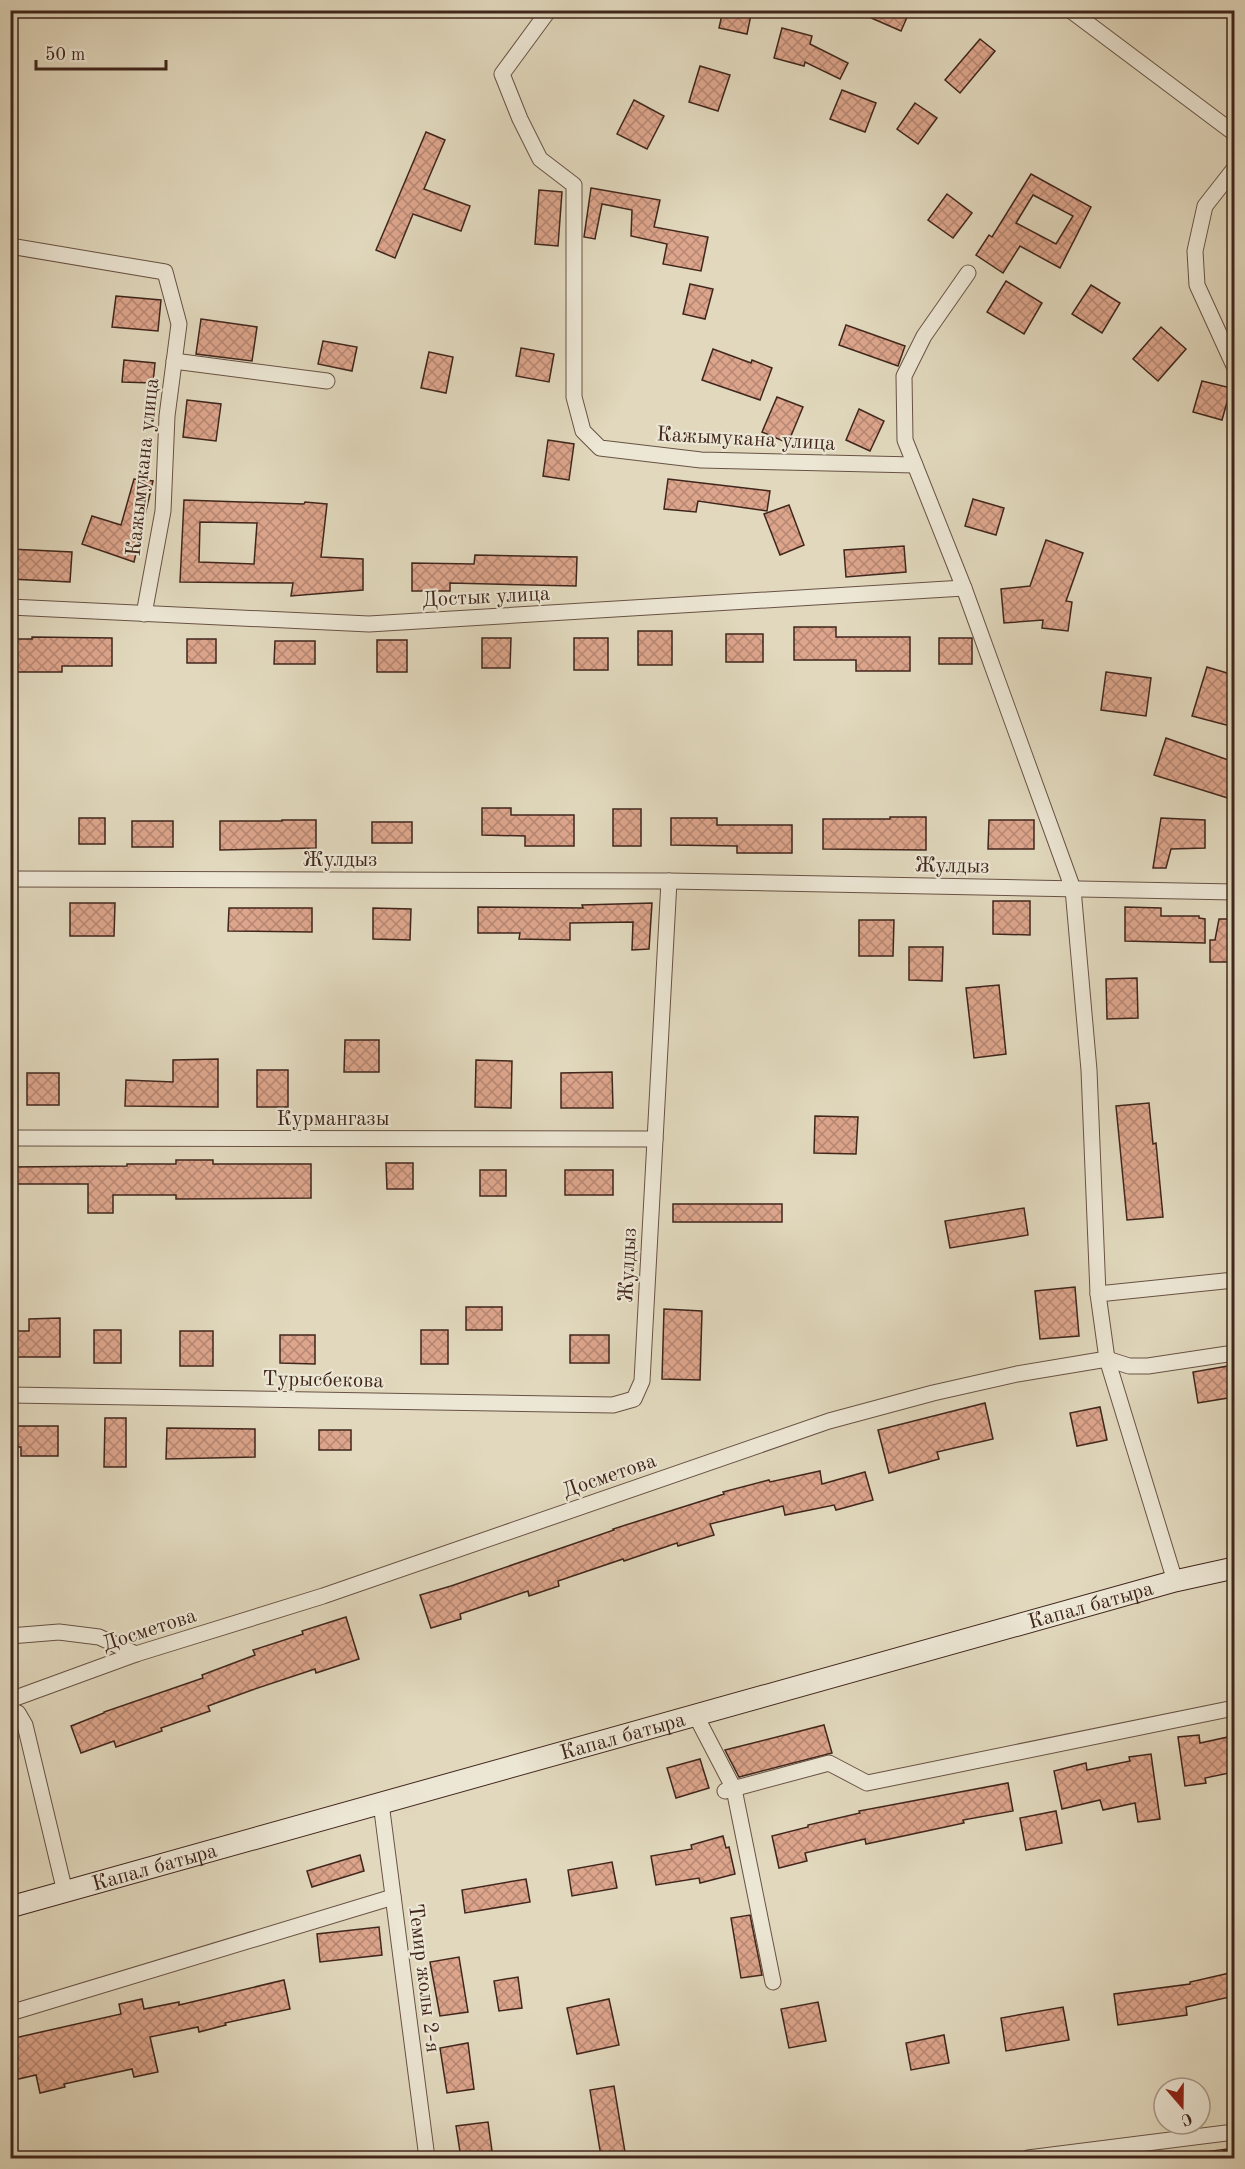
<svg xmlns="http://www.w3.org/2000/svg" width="1245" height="2169" viewBox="0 0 1245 2169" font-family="'Old Standard TT',serif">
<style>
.building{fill:url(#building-cross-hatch);stroke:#40261c;stroke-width:1.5;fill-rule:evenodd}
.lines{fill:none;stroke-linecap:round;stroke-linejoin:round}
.minor-casing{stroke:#685244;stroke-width:17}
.secondary-casing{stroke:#40261c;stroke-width:23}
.minor{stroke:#ece6d4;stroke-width:15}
.secondary{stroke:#ece6d4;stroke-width:21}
.rail-casing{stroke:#40261c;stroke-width:7}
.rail{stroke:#ece6d4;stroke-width:4.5;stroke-dasharray:14;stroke-linecap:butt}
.labels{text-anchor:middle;stroke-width:4.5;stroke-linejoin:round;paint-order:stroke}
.street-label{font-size:21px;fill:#40261c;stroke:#ece6d4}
</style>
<defs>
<pattern id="building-cross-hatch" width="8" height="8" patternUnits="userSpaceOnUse" patternTransform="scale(1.5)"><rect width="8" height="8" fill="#dda58c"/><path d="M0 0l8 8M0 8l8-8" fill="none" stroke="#b58672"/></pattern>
</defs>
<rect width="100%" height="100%" fill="#e1d8bd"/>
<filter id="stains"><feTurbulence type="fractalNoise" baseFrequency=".00333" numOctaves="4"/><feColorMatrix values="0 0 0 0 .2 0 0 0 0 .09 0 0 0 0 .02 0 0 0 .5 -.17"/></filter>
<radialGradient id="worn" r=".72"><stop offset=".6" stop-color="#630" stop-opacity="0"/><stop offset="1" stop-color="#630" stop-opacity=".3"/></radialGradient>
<g class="building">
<polygon points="723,10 752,10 747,34 719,28"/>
<polygon points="853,10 897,10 908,15 901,31"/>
<polygon points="782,28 812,36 810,44 848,63 840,79 805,62 804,66 774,58"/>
<polygon points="980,39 995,51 960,93 945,80"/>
<polygon points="700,66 730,75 718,111 689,102"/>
<polygon points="842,90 876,103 865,132 830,119"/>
<polygon points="634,100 664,116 647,149 617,134"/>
<polygon points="915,103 937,118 918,144 897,129"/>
<polygon points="426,132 445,140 424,189 470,206 461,231 413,214 395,258 376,250"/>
<path d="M1031,174L1091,207L1060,268L1020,246L1003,273L976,255L989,235L992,237ZM1033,195L1073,216L1056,244L1016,223Z"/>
<polygon points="591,188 660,200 654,227 708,237 701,271 663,264 667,244 631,236 632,210 602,204 595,239 584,237"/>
<polygon points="539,190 562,192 558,246 535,244"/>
<polygon points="947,194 972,213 953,238 928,220"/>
<polygon points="1006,281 1042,303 1024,334 987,312"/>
<polygon points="690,284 713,289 705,319 683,314"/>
<polygon points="1091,285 1120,303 1102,333 1072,314"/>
<polygon points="116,296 161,300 158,331 112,327"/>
<polygon points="201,319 257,327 252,361 196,354"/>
<polygon points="846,325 905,346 898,366 839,345"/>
<polygon points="1161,327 1186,349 1158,381 1133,359"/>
<polygon points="323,341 357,347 352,371 318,364"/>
<polygon points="521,348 554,354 549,382 516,376"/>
<polygon points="713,349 751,363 752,360 772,368 760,400 702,380"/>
<polygon points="429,352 453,357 446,393 421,388"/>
<polygon points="124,360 155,363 153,383 122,382"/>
<polygon points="1202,381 1231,388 1222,420 1193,412"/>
<polygon points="777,397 803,407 788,443 762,432"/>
<polygon points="187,400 221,404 216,441 183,437"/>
<polygon points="859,409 884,421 870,451 846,440"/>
<polygon points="548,440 574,444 569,480 543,476"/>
<polygon points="134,479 153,481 134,562 82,544 92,516 121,525"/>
<polygon points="668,479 770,491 767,511 698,501 696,512 664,509"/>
<polygon points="973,499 1004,508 996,535 965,526"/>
<path d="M184,500L304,504L305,502L327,504L321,557L363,559V590L291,596L293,583L180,582ZM200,522L257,523L254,564L199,562Z"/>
<polygon points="789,505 804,545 780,555 764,514"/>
<polygon points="1046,540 1083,553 1066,601 1072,602 1068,631 1042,628 1043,620 1004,623 1001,589 1030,586"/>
<polygon points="904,546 906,572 846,577 844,550"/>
<polygon points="10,549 72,552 70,582 10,579"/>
<polygon points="475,555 577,557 576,586 450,583 450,591 412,591 412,563 474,564"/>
<polygon points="794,627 836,627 836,637 910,637 910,671 856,671 856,660 794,660"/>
<rect x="638" y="631" width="34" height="34"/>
<rect x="726" y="634" width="37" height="28"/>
<polygon points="32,637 112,638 112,666 62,666 62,672 10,672 10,639 32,639"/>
<polygon points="482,638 511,638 510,668 482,668"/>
<rect x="574" y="638" width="34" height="32"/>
<rect x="939" y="638" width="33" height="26"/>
<rect x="187" y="639" width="29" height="24"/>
<rect x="377" y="640" width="30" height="32"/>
<polygon points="275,641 315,641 315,664 274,664"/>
<polygon points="1207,667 1234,675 1234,727 1192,716"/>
<polygon points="1106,672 1151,678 1146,716 1101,710"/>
<polygon points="1166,738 1234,762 1234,800 1154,775"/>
<polygon points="482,808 511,808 511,815 574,815 574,846 525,846 525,836 482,835"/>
<rect x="613" y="809" width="28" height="37"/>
<polygon points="890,817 926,817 926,850 823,849 823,819 890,819"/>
<rect x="79" y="818" width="26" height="26"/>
<polygon points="671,818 717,818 717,825 792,825 792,853 737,853 737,846 671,845"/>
<polygon points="1161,818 1205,820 1205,848 1171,849 1166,868 1153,868"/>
<polygon points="282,820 316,820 316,848 220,850 220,821 282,821"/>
<polygon points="989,820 1034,820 1034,849 988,849"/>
<rect x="132" y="821" width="41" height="26"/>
<rect x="372" y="822" width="40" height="21"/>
<polygon points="993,901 1030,901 1030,935 993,934"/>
<polygon points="70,903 115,903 114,936 70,936"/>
<polygon points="652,903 649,949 632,950 633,922 570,923 570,940 519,939 520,933 478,933 478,907 583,908 582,905"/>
<polygon points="1125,907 1161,908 1161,916 1199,916 1199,918 1205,919 1205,943 1125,941"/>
<polygon points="229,908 312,908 312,932 228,931"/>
<polygon points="373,908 411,909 410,940 373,939"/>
<polygon points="1219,919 1234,919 1234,962 1210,962 1210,940 1215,940"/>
<polygon points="859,920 894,920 893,956 859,956"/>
<polygon points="909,947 943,947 942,981 909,980"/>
<polygon points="1137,978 1138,1018 1107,1019 1106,979"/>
<polygon points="999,985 1006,1054 974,1058 966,988"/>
<polygon points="345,1040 379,1040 379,1072 344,1072"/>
<polygon points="218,1059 218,1107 125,1106 126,1080 173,1082 173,1060"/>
<polygon points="476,1060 512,1061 511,1108 475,1107"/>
<rect x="257" y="1070" width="31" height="37"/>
<polygon points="612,1072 613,1108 561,1108 561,1073"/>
<rect x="27" y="1073" width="32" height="32"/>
<polygon points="1149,1103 1153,1144 1156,1143 1163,1217 1127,1220 1116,1106"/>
<polygon points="815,1116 858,1117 856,1154 814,1153"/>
<polygon points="176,1160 213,1160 213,1164 311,1164 311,1198 176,1199 176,1195 113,1195 113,1213 88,1213 88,1184 10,1184 10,1167 127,1166 127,1164 176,1164"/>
<polygon points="386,1163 413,1163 413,1189 387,1189"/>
<rect x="480" y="1170" width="26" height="26"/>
<rect x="565" y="1170" width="48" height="25"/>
<rect x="673" y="1204" width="109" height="18"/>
<polygon points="1024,1208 1028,1235 950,1248 945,1221"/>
<polygon points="1075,1287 1079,1336 1040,1339 1035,1291"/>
<rect x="466" y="1307" width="36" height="23"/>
<polygon points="664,1309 702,1311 700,1380 662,1379"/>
<polygon points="60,1318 60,1357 10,1357 10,1331 29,1331 29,1319"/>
<rect x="94" y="1330" width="27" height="33"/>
<rect x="421" y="1330" width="27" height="34"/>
<rect x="180" y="1331" width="33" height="35"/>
<polygon points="280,1335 315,1335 315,1364 280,1363"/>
<rect x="570" y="1335" width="39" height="28"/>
<polygon points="1234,1365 1234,1397 1198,1403 1193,1372"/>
<polygon points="985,1403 993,1439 937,1452 939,1459 889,1473 878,1430"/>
<polygon points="1100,1407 1107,1440 1077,1446 1070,1413"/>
<polygon points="105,1418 126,1418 126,1467 104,1467"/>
<polygon points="10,1426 58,1426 58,1456 21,1456 21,1447 10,1447"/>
<polygon points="167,1428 255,1429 255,1457 166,1459"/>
<rect x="319" y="1430" width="32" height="20"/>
<polygon points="820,1471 822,1484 865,1472 873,1500 836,1510 834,1505 785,1515 783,1506 710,1524 714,1535 678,1546 677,1543 624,1561 623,1559 558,1581 559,1586 529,1596 528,1591 460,1614 461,1619 431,1628 420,1595 451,1586 614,1530 613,1529 724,1494 723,1492 769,1480 770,1482"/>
<polygon points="346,1617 359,1659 316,1673 315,1669 252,1690 208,1706 210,1711 161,1728 162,1731 116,1747 114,1741 81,1753 71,1726 104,1713 104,1712 203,1678 202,1675 255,1655 253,1650 303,1634 302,1631"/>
<polygon points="824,1725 832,1753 739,1777 725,1750"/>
<polygon points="1199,1735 1200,1743 1228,1737 1234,1772 1205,1778 1206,1783 1185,1786 1178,1737"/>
<polygon points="1151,1754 1160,1819 1138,1822 1135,1803 1103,1810 1100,1800 1062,1809 1054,1771 1086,1763 1087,1770 1130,1761 1129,1757"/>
<polygon points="700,1759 709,1788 676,1798 667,1768"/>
<polygon points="1008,1783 1013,1811 963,1820 964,1823 866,1844 865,1839 805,1853 807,1861 779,1868 772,1836 808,1827 808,1825 860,1813 859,1811"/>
<polygon points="1056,1811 1062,1843 1026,1850 1020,1818"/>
<polygon points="723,1836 726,1848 729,1847 735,1874 700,1883 699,1878 656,1885 651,1856 692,1849 691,1845"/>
<polygon points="360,1855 364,1871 312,1887 307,1871"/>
<polygon points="612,1862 617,1888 572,1896 568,1870"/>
<polygon points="526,1879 530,1902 465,1913 462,1890"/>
<polygon points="750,1915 762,1975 741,1978 731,1918"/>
<polygon points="379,1927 382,1955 320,1962 317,1934"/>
<polygon points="459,1957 468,2012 440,2016 430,1962"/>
<polygon points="1234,1972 1234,1996 1186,2007 1187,2015 1118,2025 1114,1994 1190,1984 1190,1982"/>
<polygon points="518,1977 522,2008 499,2011 494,1981"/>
<polygon points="284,1980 290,2009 225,2023 226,2025 199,2032 198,2027 150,2037 158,2072 134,2077 132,2069 64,2084 65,2087 40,2093 36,2075 10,2081 10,2039 121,2014 119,2004 142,1999 144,2009 179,2002 179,2005"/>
<polygon points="609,1999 619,2045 577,2054 567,2008"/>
<polygon points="818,2002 826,2041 789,2048 781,2009"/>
<polygon points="1063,2007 1069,2040 1006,2051 1001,2018"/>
<polygon points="944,2035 949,2063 911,2070 906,2043"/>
<polygon points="468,2043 474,2089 447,2093 440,2048"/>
<polygon points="614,2086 625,2152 601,2156 590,2090"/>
<polygon points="488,2122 493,2158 461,2158 456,2126"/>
</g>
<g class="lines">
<defs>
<g id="minor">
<polyline points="549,10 502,74 520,119 540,159 574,185 574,397 583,431 600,448 701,460 915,465"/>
<polyline points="1070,10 1234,133"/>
<polyline points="1234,169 1205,206 1195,251 1197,285 1234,366"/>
<polyline points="10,246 165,272 179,324 167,416 163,511 144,614"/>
<polyline points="968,273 924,336 904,376 905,440 964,588 1073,889 1089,1070 1098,1294 1107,1359 1175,1581"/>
<polyline points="174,361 327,381"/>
<polyline points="10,607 369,624 964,588"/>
<polyline points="10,879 669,881 1234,892"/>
<polyline points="10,1138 655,1139"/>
<polyline points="1098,1294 1234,1280"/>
<polyline points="10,1395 613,1405 634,1399 642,1381 669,881"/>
<polyline points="10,1636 59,1632 99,1637 136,1654"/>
<polyline points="10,1700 136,1654 323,1596 829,1421 933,1393 1017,1374 1107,1359 1129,1366 1148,1366 1234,1353"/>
<polyline points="10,1710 18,1713 25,1725 65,1892"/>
<polyline points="696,1716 734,1789 773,1982"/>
<polyline points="725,1791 829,1763 867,1783 1234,1708"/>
<polyline points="381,1803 427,2158"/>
<polyline points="10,2013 393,1897"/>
<polyline points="1028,2158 1234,2132"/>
</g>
<g id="secondary">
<path id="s1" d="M10,1907L1175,1581L1234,1568"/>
</g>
</defs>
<use href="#minor" class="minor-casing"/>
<use href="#secondary" class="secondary-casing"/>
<use href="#minor" class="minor"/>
<use href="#secondary" class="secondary"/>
<defs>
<polyline id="rail" points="1181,2158 1234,2151"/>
</defs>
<use href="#rail" class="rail-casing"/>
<use href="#rail" class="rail"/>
</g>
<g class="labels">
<g class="street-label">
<text transform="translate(746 438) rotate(3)" y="7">Кажымукана улица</text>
<text transform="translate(142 467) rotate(-84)" y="7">Кажымукана улица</text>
<text transform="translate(486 596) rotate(-3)" y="7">Достык улица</text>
<text x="340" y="866">Жулдыз</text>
<text transform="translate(952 865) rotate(1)" y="7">Жулдыз</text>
<text x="333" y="1125">Курмангазы</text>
<text transform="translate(627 1265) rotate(-87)" y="7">Жулдыз</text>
<text transform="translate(323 1379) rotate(1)" y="7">Турысбекова</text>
<text transform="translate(609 1475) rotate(-19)" y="7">Досметова</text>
<text dy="7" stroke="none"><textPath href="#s1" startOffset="1122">Капал батыра</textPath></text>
<text transform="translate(149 1629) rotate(-18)" y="7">Досметова</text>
<text dy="7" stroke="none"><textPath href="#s1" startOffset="636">Капал батыра</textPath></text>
<text dy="7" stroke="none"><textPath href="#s1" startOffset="150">Капал батыра</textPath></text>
<text transform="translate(425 1978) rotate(83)" y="7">Темир жолы 2-я</text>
</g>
</g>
<rect width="1245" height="2169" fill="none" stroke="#e1d8bd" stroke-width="36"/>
<rect x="12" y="12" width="1221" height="2145" fill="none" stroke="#40261c" stroke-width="3"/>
<rect x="18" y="18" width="1209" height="2133" fill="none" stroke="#40261c" stroke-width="1.5"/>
<g transform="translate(1182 2106) rotate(160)"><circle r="28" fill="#ece6d4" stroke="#a7998a" stroke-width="1.5"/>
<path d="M0-4.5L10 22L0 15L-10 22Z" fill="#8f2418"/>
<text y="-9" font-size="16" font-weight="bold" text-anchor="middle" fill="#40261c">С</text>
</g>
<path d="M36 60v9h130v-9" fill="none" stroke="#40261c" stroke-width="3"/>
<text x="45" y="60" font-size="18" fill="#40261c" stroke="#ece6d4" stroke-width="4.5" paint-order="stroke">50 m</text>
<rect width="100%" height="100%" filter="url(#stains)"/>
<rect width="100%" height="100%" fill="url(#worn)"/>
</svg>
